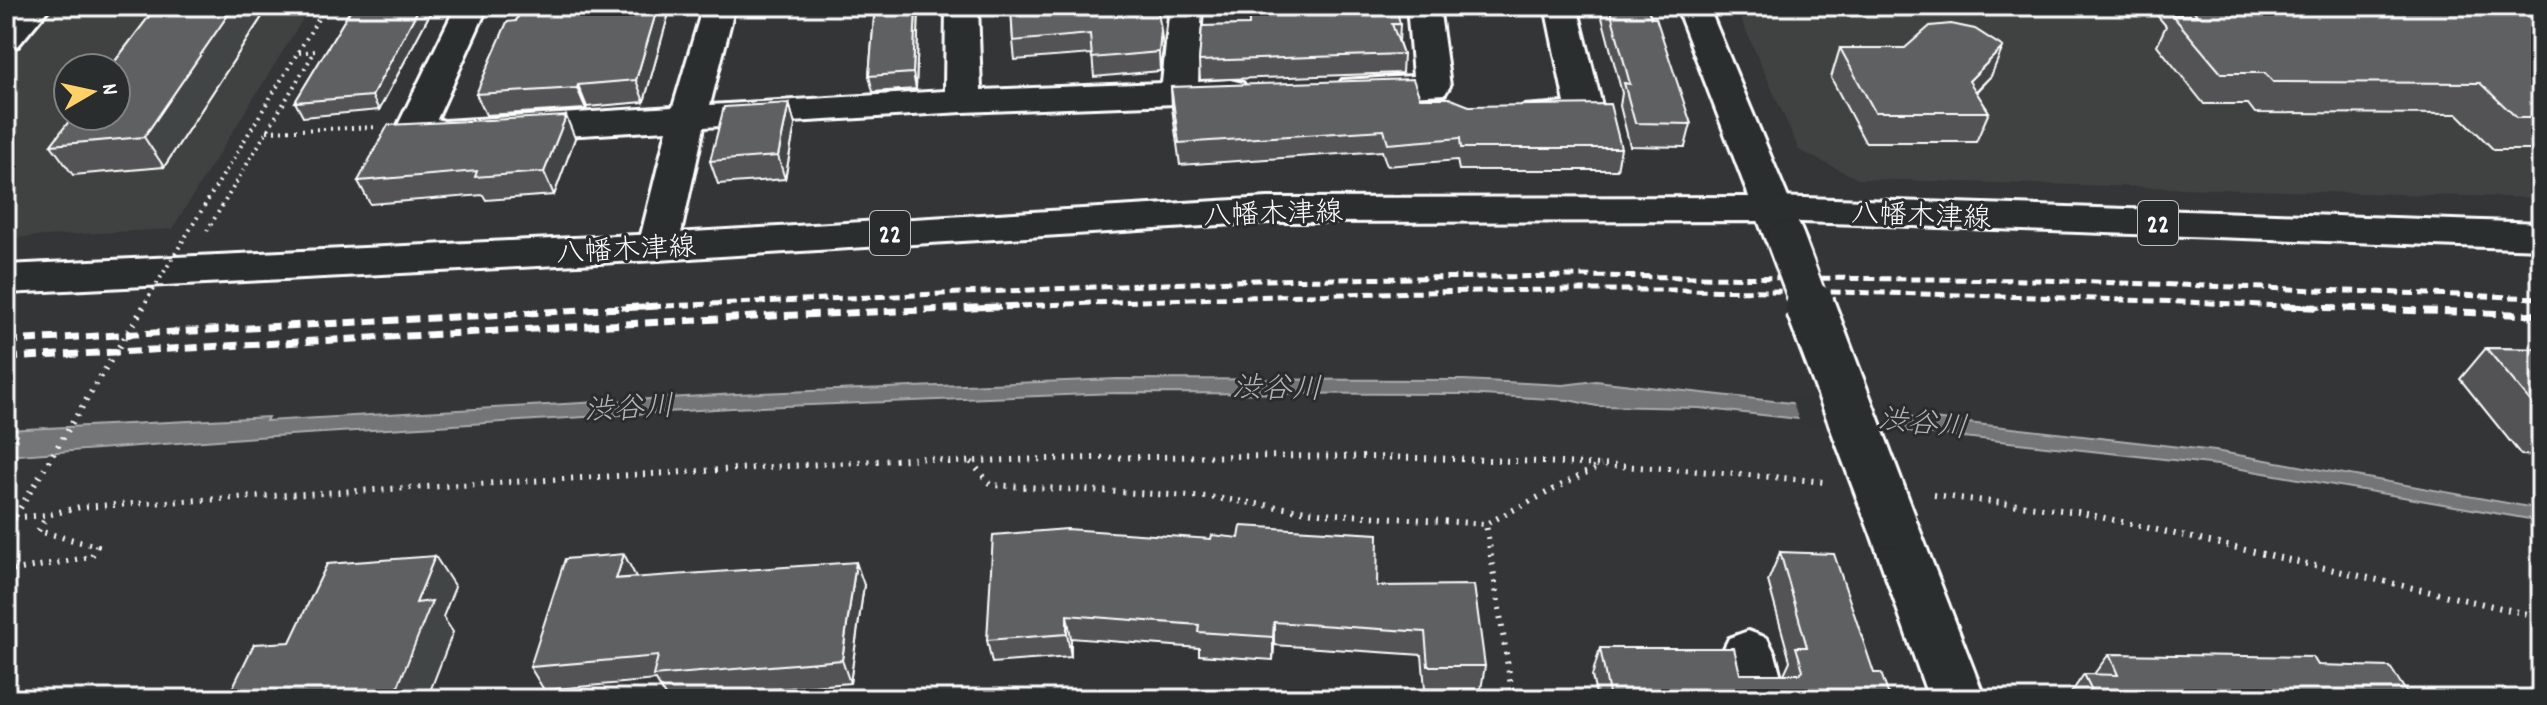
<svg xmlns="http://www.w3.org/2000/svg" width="2547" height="705" viewBox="0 0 2547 705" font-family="Dekko,'Klee One',sans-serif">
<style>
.built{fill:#404243;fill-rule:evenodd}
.water{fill:#737576;stroke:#abacad;stroke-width:2}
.pier{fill:#333536}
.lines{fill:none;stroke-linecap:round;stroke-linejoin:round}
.street-casing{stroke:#fff;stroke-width:6}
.secondary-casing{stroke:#fff;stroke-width:6}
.primary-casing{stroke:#fff;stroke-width:6}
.path-far1{stroke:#fff;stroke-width:4;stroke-dasharray:2 5;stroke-linecap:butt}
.path{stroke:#fff;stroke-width:6;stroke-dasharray:2 7;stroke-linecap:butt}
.street{fill:#2a2d2e;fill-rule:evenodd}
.secondary{fill:#2a2d2e;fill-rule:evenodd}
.primary{fill:#2a2d2e;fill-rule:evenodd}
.rail-far1{stroke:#fff;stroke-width:5;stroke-dasharray:10 5;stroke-linecap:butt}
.rail{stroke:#fff;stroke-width:7;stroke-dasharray:13 7;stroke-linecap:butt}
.secondary-bridge-far1-casing{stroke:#fff;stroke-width:42;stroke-linecap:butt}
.secondary-bridge-casing{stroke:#fff;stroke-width:54;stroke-linecap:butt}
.path-bridge-far1{stroke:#fff;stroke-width:4;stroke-dasharray:2 5;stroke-linecap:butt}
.path-bridge{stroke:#fff;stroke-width:6;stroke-dasharray:2 7;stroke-linecap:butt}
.secondary-bridge-far1{stroke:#2a2d2e;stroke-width:37}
.secondary-bridge{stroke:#2a2d2e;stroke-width:48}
.wall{fill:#525354;stroke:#fff;stroke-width:2}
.shaded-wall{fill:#424445;stroke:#fff;stroke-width:2}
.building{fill:#5f6162;stroke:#fff;stroke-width:2}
.labels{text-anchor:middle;stroke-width:6;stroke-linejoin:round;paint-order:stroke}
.shield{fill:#2a2d2e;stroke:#bfc0c0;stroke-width:2}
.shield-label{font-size:26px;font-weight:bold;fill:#fff}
.street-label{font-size:28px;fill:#fff;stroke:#2a2d2e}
.water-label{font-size:30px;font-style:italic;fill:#b2b3b4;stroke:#2a2d2e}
</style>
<rect width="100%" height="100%" fill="#333536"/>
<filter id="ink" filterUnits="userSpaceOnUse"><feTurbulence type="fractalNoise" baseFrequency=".0125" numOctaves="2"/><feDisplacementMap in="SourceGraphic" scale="16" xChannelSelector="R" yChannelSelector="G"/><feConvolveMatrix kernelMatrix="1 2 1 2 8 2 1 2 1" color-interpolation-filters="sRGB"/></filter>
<g filter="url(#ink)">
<g class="built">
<path d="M54,6H311L172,229L6,238V61ZM68,68H116V116H68Z"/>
<polygon points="1735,6 2541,6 2541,198 1858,179 1799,150"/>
</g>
<polygon class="water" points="1117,379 1464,380 1563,385 1596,381 2215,451 2541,509 2541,521 2218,465 1699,408 1597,406 1568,400 1463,394 1116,393 732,408 257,437 6,456 6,430 268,417 266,421 737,394"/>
<polygon class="pier" points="1791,398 1897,411 1908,435 1800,423"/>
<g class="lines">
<defs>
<g id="street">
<polygon points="17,6 51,6 18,46 6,49 6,18"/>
<polygon points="456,6 488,6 437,119 444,121 673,107 703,6 735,6 710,105 945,91 946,6 978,6 981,90 1162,83 1170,6 1202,6 1198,82 1230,80 1243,83 1248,91 1243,99 1230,102 963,112 704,127 678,247 672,256 658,260 644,256 638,247 667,130 444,143 403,133 398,125"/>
<polygon points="1407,6 1439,6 1450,86 1445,94 1355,99 1342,96 1337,88 1342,80 1413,76"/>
<path d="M1545,6H1577L1604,114L1599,122C1576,127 1546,127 1523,122L1518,114L1523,106L1565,103Z"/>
<polygon points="1748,631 1767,638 1775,654 1787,699 1731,699 1721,654 1729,638"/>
</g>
<g id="secondary">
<polygon points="1676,6 1708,6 1806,241 1800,250 1786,254 1772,250 1766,241"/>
<polygon points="1892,504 1909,509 1917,523 1985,699 1929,699 1867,523 1875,509"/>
</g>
<polygon id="primary" points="1775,197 2541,223 2541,249 1775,221 1268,222 658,260 6,293 6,265 658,234 1268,198"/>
</defs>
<use href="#street" class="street-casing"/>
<use href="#secondary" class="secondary-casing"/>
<use href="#primary" class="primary-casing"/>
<g class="path-far1">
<polyline points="255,123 326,6"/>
<polyline points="267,131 379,127"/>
<polyline points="207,231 315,51 298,53"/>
</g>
<g class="path">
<polyline points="971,462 991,485 1209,497 1320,513 1486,524"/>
<polyline points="1934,495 2078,512 2541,617"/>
<path d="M6,518L47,515L80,507L927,458L949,462C1242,452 1533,453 1825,482"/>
<polyline points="6,575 9,571 91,557 97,546 38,531 47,516"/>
<polyline points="1513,699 1486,524 1601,465"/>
</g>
<use href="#street" class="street"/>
<use href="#secondary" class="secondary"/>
<use href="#primary" class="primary"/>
<g class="rail-far1">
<polyline points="621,308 1257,280 1572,276 2039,280 2541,298"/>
<path d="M976,308C1177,299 1378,291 1579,290C1832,289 2086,298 2339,308"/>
</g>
<g class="rail">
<polyline points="2284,306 2541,315"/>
<polyline points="6,341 658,306"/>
<polyline points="6,358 772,316 1025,306"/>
</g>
<defs>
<polyline id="secondary-bridge-far1" points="1786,241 1811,308"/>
<polyline id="secondary-bridge" points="1810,306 1892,523"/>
</defs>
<use href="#secondary-bridge-far1" class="secondary-bridge-far1-casing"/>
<use href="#secondary-bridge" class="secondary-bridge-casing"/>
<polyline class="path-bridge-far1" points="142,308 255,123"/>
<polyline class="path-bridge" points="6,531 144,306"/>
<use href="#secondary-bridge-far1" class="secondary-bridge-far1"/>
<use href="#secondary-bridge" class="secondary-bridge"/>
</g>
<g class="wall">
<polygon points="157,6 269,6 164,167 73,175 51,145"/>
<polygon points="353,6 434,6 379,110 303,117 295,102"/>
<polygon points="523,6 671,6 644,102 587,107 586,109 486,115 476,94 516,21"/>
<polygon points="875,6 919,6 916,89 873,92 869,76"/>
<polygon points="1011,6 1163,49 1160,71 1094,77 1092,54 1015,60 1013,41"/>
<polygon points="1599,6 1647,6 1691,124 1685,147 1630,146 1620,106 1622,93"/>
<polygon points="2159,6 2381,6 2387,12 2541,9 2541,150 2494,150 2458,114 2255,113 2248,104 2204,104 2157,45 2166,26 2155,13"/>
<polygon points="1400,24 1399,42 1403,54 1402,73 1200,80 1199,61 1202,26"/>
<polygon points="1840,48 1905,48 1991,76 1976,92 1989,112 1976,142 1865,142 1831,78"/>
<polygon points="1171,87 1420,98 1469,106 1621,148 1617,170 1459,170 1457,160 1387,166 1382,151 1180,165 1172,108"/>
<polygon points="789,103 795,125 785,179 718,184 710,161"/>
<polygon points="575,138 554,195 486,200 483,195 370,204 358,181"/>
<polygon points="2486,348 2541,349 2541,456 2521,455 2460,379"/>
<polygon points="1239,538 1377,586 1485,666 1481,689 1425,689 1422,655 1274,645 1273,660 1199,655 1199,648 1071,638 1071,657 992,663 987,640 1211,539"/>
<polygon points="1780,552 1874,673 1890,699 1597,699 1592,676 1600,648 1740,674 1784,674 1790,661 1768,581"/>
<polygon points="635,578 864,585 850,683 666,698 656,680 544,690 530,667"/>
<polygon points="2109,654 2318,665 2411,699 2067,699 2084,674 2094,674"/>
</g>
<g class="shaded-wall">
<polygon points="234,6 269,6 164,167 144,137"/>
<polygon points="420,6 434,6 379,110 372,96"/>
<polygon points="658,6 671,6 644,102 636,80"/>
<polygon points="916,6 919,6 916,89 913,73"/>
<polygon points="1161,30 1163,49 1160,71 1159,52"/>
<polygon points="2003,47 1991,76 1957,110 1969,81"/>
<polygon points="578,85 587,107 586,109 577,88"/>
<polygon points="789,103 795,125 785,179 778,156"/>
<polygon points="566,116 575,138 554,195 544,172"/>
<polygon points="624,554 636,577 616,579"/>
<polygon points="435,556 455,587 443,617 453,632 427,699 393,699 416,603"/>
<polygon points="856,562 864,585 850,683 842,660"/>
<polygon points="1067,615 1071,638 1071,657 1067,634"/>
<polygon points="1274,622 1274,645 1273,660 1273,637"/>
</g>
<g class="building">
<polygon points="157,6 234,6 144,137 51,145 73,116 116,116 116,68 110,68"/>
<polygon points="353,6 420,6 372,96 295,102"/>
<polygon points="523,6 658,6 636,80 578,85 577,88 476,94 507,22 516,21"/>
<polygon points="875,6 916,6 913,73 869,76"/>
<polygon points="1011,6 1157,6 1161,30 1159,52 1092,58 1090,34 1013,41"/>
<polygon points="1249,6 1396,6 1400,24 1392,24 1403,54 1199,61 1202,26 1249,25"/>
<polygon points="1609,6 1647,6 1651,18 1656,18 1691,124 1635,123 1624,83 1630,84"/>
<polygon points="2190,6 2381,6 2387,12 2541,9 2541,118 2517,118 2480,83 2273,82 2265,73 2221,73 2172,15 2197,15"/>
<polygon points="1951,24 1975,29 2003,47 1969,81 1989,112 1875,112 1840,48 1905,48 1930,26"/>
<polygon points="1413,79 1420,98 1449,98 1469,106 1610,104 1621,148 1461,148 1460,138 1388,144 1384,130 1179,143 1171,87"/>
<polygon points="789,103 778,156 710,161 724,107"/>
<polygon points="566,116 544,172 475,177 477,171 358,181 388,125"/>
<polygon points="2486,348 2541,349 2541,414"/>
<polygon points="1241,526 1378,534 1377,586 1474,585 1485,666 1428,666 1425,632 1274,622 1273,637 1198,632 1199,625 1067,615 1067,634 987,640 993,535 1067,529 1211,539 1212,535 1239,538"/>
<polygon points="1780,552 1834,554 1874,673 1881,673 1890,699 1610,699 1600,648 1734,648 1740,674 1800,674 1803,670 1796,647 1807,647"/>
<polygon points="624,554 616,579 856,562 842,660 653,676 658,656 530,667 565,559"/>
<polygon points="435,556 416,603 432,601 393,699 227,699 254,644 290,642 327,564"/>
<polygon points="2109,654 2313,657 2318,665 2390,667 2411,699 2096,699 2084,674 2118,675"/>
</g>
</g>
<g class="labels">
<g class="shield">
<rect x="2138" y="201" width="40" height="44" rx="6"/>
<rect x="870" y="211" width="40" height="44" rx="6"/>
</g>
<g class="shield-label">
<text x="2158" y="232">22</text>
<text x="890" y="242">22</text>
</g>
<g class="street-label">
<text transform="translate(1273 212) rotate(-2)" y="10">八幡木津線</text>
<text transform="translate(1921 214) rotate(2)" y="10">八幡木津線</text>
<text transform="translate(626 248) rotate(-3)" y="10">八幡木津線</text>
</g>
<g class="water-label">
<text transform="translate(1277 387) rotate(1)" y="10">渋谷川</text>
<text transform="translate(629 407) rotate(-3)" y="10">渋谷川</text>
<text transform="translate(1923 422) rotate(6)" y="10">渋谷川</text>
</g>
</g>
<rect width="2547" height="705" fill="none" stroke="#2a2d2e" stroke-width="32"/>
<rect x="16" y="16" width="2515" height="673" fill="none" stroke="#fff" stroke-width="3" filter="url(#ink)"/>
<g transform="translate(92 92) rotate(81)"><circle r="38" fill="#2a2d2e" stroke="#7f8182" stroke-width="2"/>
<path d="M0-6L14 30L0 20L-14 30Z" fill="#ffd166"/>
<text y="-12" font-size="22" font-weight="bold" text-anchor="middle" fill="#ffffff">N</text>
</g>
</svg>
